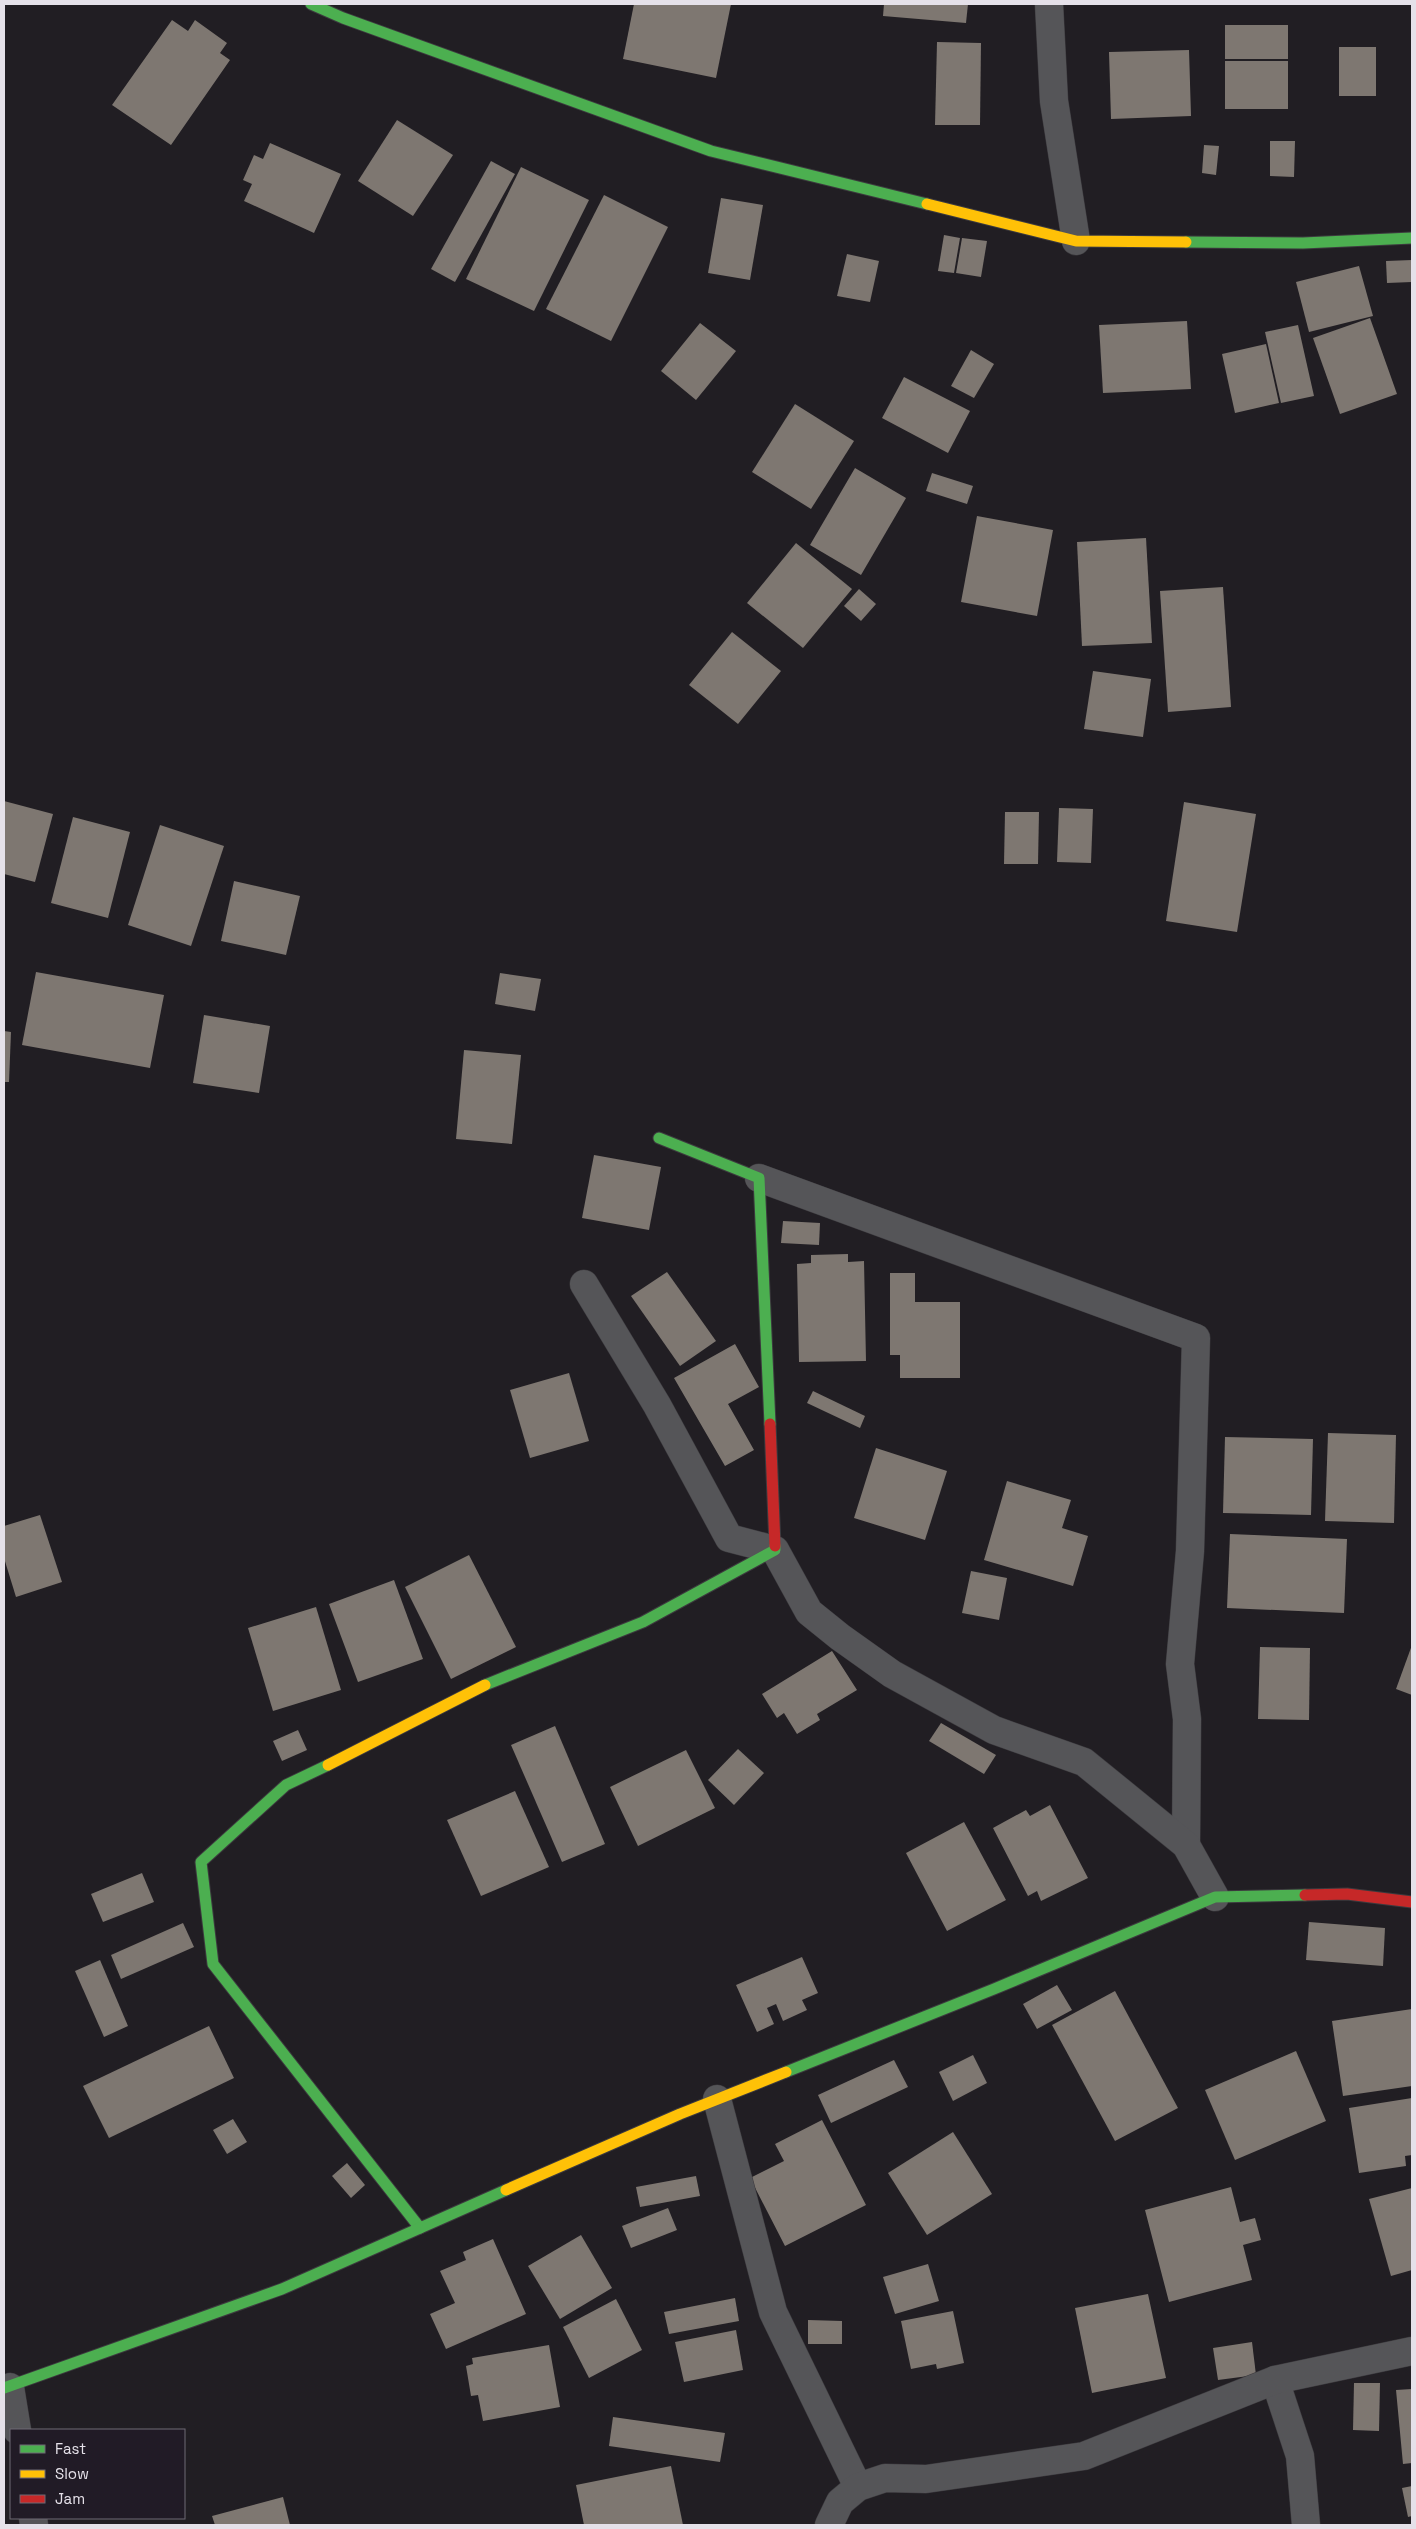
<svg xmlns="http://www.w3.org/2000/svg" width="1416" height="2529" viewBox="0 0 1416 2529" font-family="'Space Grotesk',sans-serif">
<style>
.building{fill:#7e7771}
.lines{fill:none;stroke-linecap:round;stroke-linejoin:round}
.street-casing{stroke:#3c3a3e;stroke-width:29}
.fast-casing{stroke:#3c3a3e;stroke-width:13}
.slow-casing{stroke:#3c3a3e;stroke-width:13}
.jam-casing{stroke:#3c3a3e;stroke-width:13}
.street{stroke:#555558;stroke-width:28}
.fast{stroke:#4caf50;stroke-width:11}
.slow{stroke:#ffc107;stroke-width:11}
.jam{stroke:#c62828;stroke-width:11}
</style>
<rect width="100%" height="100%" fill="#211e23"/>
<g class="building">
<polygon points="634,4 731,4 716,78 623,59"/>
<polygon points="884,4 968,4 966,23 883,16"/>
<polygon points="172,20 188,31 195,20 227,43 220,53 230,60 171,145 112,105"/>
<rect x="1225" y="25" width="63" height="34"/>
<polygon points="937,42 981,43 980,125 935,125"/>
<rect x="1339" y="47" width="37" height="49"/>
<polygon points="1189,50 1191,116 1111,119 1109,52"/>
<rect x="1225" y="61" width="63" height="48"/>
<polygon points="397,120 453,155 413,216 358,181"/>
<polygon points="1270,141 1295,141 1294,177 1270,176"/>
<polygon points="270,143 341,174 314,233 244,201 252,184 243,180 254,155 263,159"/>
<polygon points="1204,145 1219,146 1216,175 1202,173"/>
<polygon points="491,161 515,174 455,282 431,269"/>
<polygon points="521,167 589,200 534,311 466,279"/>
<polygon points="604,195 668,227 611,341 546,309"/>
<polygon points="721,198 763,205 750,280 708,273"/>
<polygon points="944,235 960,238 954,273 938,271"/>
<polygon points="962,238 987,241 981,277 956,273"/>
<polygon points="847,254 879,261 870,302 837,296"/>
<polygon points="1412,260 1412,282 1387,283 1386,261"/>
<polygon points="1359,266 1373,316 1309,332 1296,282"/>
<polygon points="1370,318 1397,394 1340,414 1313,338"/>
<polygon points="1187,321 1191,389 1103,393 1099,325"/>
<polygon points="700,323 736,351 696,400 661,371"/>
<polygon points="1298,325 1314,396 1281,403 1265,332"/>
<polygon points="1266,344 1279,403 1235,413 1222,354"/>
<polygon points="971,350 994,364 974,398 951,386"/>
<polygon points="904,377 970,411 948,453 882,418"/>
<polygon points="795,404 854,441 811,509 752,472"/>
<polygon points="855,468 906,498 861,575 810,545"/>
<polygon points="932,473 973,486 967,504 926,491"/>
<polygon points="977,516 1053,530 1037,616 961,602"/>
<polygon points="1146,538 1152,643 1082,646 1077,542"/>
<polygon points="796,543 852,589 803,648 747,603"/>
<polygon points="1223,587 1231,707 1168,712 1160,591"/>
<polygon points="859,589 876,604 861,621 844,606"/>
<polygon points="732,632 781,671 738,724 689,685"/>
<polygon points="1093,671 1151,679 1143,737 1084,729"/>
<polygon points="4,801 53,814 35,882 4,874"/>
<polygon points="1184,802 1256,814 1237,932 1166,921"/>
<polygon points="1059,808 1093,809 1091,863 1057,862"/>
<polygon points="1005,812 1039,812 1038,864 1004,864"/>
<polygon points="73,817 130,832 108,918 51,903"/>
<polygon points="160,825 224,846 191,946 128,925"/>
<polygon points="234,881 300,896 286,955 221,941"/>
<polygon points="36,972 164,995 150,1068 22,1045"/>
<polygon points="500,973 541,979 535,1011 495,1004"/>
<polygon points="204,1015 270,1026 259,1093 193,1083"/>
<polygon points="4,1031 11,1032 9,1082 4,1082"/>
<polygon points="464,1050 521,1055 512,1144 456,1139"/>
<polygon points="594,1155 661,1167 649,1230 582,1218"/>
<polygon points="783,1221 820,1223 819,1245 781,1243"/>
<polygon points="848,1254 848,1262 864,1261 866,1361 799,1362 797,1264 811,1263 811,1255"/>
<polygon points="667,1272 716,1341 680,1366 631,1296"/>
<polygon points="890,1273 915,1273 915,1302 960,1302 960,1378 900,1378 900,1355 890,1355"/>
<polygon points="735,1344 759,1387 728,1404 754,1450 725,1466 674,1378"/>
<polygon points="569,1373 589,1441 530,1458 510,1390"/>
<polygon points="813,1391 865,1416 860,1428 807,1403"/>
<polygon points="1328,1433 1396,1435 1394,1523 1325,1521"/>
<polygon points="1225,1437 1313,1439 1311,1515 1223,1513"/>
<polygon points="876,1448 947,1471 925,1540 854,1518"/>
<polygon points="1007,1481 1071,1500 1062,1528 1088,1536 1073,1586 984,1560"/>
<polygon points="40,1515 62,1582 16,1597 4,1558 4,1526"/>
<polygon points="1230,1534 1347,1539 1344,1613 1227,1608"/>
<polygon points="469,1555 516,1647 451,1679 405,1587"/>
<polygon points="971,1571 1007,1578 999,1620 962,1613"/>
<polygon points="394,1580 423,1659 358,1682 329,1604"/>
<polygon points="316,1607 341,1690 273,1711 248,1628"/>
<polygon points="1412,1645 1412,1695 1396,1689"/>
<polygon points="1260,1647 1310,1648 1309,1720 1258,1719"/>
<polygon points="832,1651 857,1690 817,1714 820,1720 797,1734 784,1713 777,1718 762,1694"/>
<polygon points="941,1723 996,1755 984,1774 929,1741"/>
<polygon points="555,1726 605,1844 562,1862 511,1745"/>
<polygon points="298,1730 307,1750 282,1761 273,1741"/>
<polygon points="738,1749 764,1773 734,1805 708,1780"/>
<polygon points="686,1750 715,1808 638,1846 610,1787"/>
<polygon points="515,1791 549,1867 481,1896 447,1820"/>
<polygon points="1050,1805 1088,1878 1041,1901 1037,1891 1028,1896 993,1828 1026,1810 1030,1816"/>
<polygon points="964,1822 1006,1900 947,1931 906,1853"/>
<polygon points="142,1873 154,1902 103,1922 91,1894"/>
<polygon points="1309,1922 1385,1928 1383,1966 1306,1960"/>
<polygon points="183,1923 194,1947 121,1979 111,1955"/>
<polygon points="802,1957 818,1993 802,2000 807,2010 783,2021 776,2004 767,2008 774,2024 757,2032 736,1985"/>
<polygon points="100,1960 128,2026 104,2037 75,1971"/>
<polygon points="1057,1985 1072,2010 1037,2029 1023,2004"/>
<polygon points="1115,1991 1178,2108 1115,2141 1052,2025"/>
<polygon points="1412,2009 1412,2086 1343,2096 1332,2021"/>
<polygon points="209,2026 234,2078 109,2138 83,2086"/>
<polygon points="1296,2051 1326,2121 1235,2160 1205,2090"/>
<polygon points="973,2055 987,2083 953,2101 939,2072"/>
<polygon points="894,2060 908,2087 831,2123 818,2095"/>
<polygon points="1412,2098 1412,2155 1405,2156 1406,2166 1359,2173 1349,2108"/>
<polygon points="233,2119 247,2142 227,2154 213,2130"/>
<polygon points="822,2120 866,2205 785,2246 750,2178 784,2161 775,2144"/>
<polygon points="953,2132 992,2194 927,2235 888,2173"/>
<polygon points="347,2163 365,2185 351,2198 332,2176"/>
<polygon points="696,2176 700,2196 640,2207 636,2187"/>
<polygon points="1231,2187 1240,2222 1255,2218 1261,2240 1243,2245 1252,2280 1169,2302 1145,2210"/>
<polygon points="1412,2188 1412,2270 1391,2276 1369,2199"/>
<polygon points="668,2208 677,2230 631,2248 622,2226"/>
<polygon points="581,2235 612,2288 560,2319 528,2266"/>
<polygon points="493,2239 526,2314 446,2349 430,2314 455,2303 440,2271 466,2260 463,2252"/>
<polygon points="928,2264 939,2301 895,2314 883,2277"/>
<polygon points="1148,2294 1166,2378 1092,2393 1075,2308"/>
<polygon points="735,2298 739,2321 669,2334 664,2312"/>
<polygon points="616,2299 642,2350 589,2378 563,2327"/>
<polygon points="953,2311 964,2363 937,2369 936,2364 911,2369 901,2321"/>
<polygon points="808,2320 842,2321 842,2344 808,2344"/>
<polygon points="736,2330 743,2370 684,2382 675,2342"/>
<polygon points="1252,2342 1256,2375 1218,2380 1213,2348"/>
<polygon points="549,2345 560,2407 483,2421 478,2395 471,2396 466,2366 473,2364 472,2358"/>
<polygon points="1354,2383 1380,2383 1379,2431 1353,2430"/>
<polygon points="1412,2389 1412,2463 1403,2464 1396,2390"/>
<polygon points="613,2417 725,2433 720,2462 609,2446"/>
<polygon points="671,2466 683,2525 584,2525 576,2485"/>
<polygon points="1412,2486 1412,2516 1408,2517 1402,2488"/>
<polygon points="283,2497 290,2525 215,2525 212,2516"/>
</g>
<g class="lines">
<defs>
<g id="street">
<polyline points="1049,4 1054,101 1076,241"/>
<polyline points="759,1178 1196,1338 1190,1551 1180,1664 1187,1719 1186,1845"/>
<polyline points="584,1284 657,1405 729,1538 775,1550 809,1612 840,1637 892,1674 994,1730 1084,1762 1186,1845 1215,1897"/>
<polyline points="717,2099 773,2312 858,2487"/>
<polyline points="1275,2380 1300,2456 1306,2525"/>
<polyline points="10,2387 17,2430"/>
<polyline points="33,2518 34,2525"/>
<polyline points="829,2525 840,2502 858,2487 885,2478 926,2479 1084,2456 1275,2380 1412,2351"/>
</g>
<g id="fast">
<polyline points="311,4 343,18 711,151 927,204"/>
<polyline points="1186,242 1303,243 1412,238"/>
<polyline points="659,1138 759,1178 770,1424"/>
<polyline points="485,1685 643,1622 775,1550 775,1546"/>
<polyline points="328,1765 286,1785 201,1862 213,1964 420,2228"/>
<polyline points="786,2072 994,1989 1215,1897 1305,1895"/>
<polyline points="4,2388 282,2289 506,2190"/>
</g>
<g id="slow">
<polyline points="927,204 1076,241 1186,242"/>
<polyline points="328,1765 485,1685"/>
<polyline points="506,2190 680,2114 786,2072"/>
</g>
<g id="jam">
<polyline points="770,1424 775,1546"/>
<polyline points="1305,1895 1347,1894 1412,1902"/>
</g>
</defs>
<use href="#street" class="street-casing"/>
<use href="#fast" class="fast-casing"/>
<use href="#slow" class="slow-casing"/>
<use href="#jam" class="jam-casing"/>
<use href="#street" class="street"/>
<use href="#fast" class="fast"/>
<use href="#slow" class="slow"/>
<use href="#jam" class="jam"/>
</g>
<rect width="1416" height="2529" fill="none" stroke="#e5e1e9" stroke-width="10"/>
<rect x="10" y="2429" width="175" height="90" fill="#211b26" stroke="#6f6a74"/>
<rect x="20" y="2445" width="25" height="8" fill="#4caf50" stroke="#6f6a74"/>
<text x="55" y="2454" font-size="15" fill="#e5e1e9">Fast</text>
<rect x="20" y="2470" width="25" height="8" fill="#ffc107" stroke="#6f6a74"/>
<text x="55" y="2479" font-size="15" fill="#e5e1e9">Slow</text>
<rect x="20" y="2495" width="25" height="8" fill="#c62828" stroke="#6f6a74"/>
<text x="55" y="2504" font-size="15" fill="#e5e1e9">Jam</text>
</svg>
